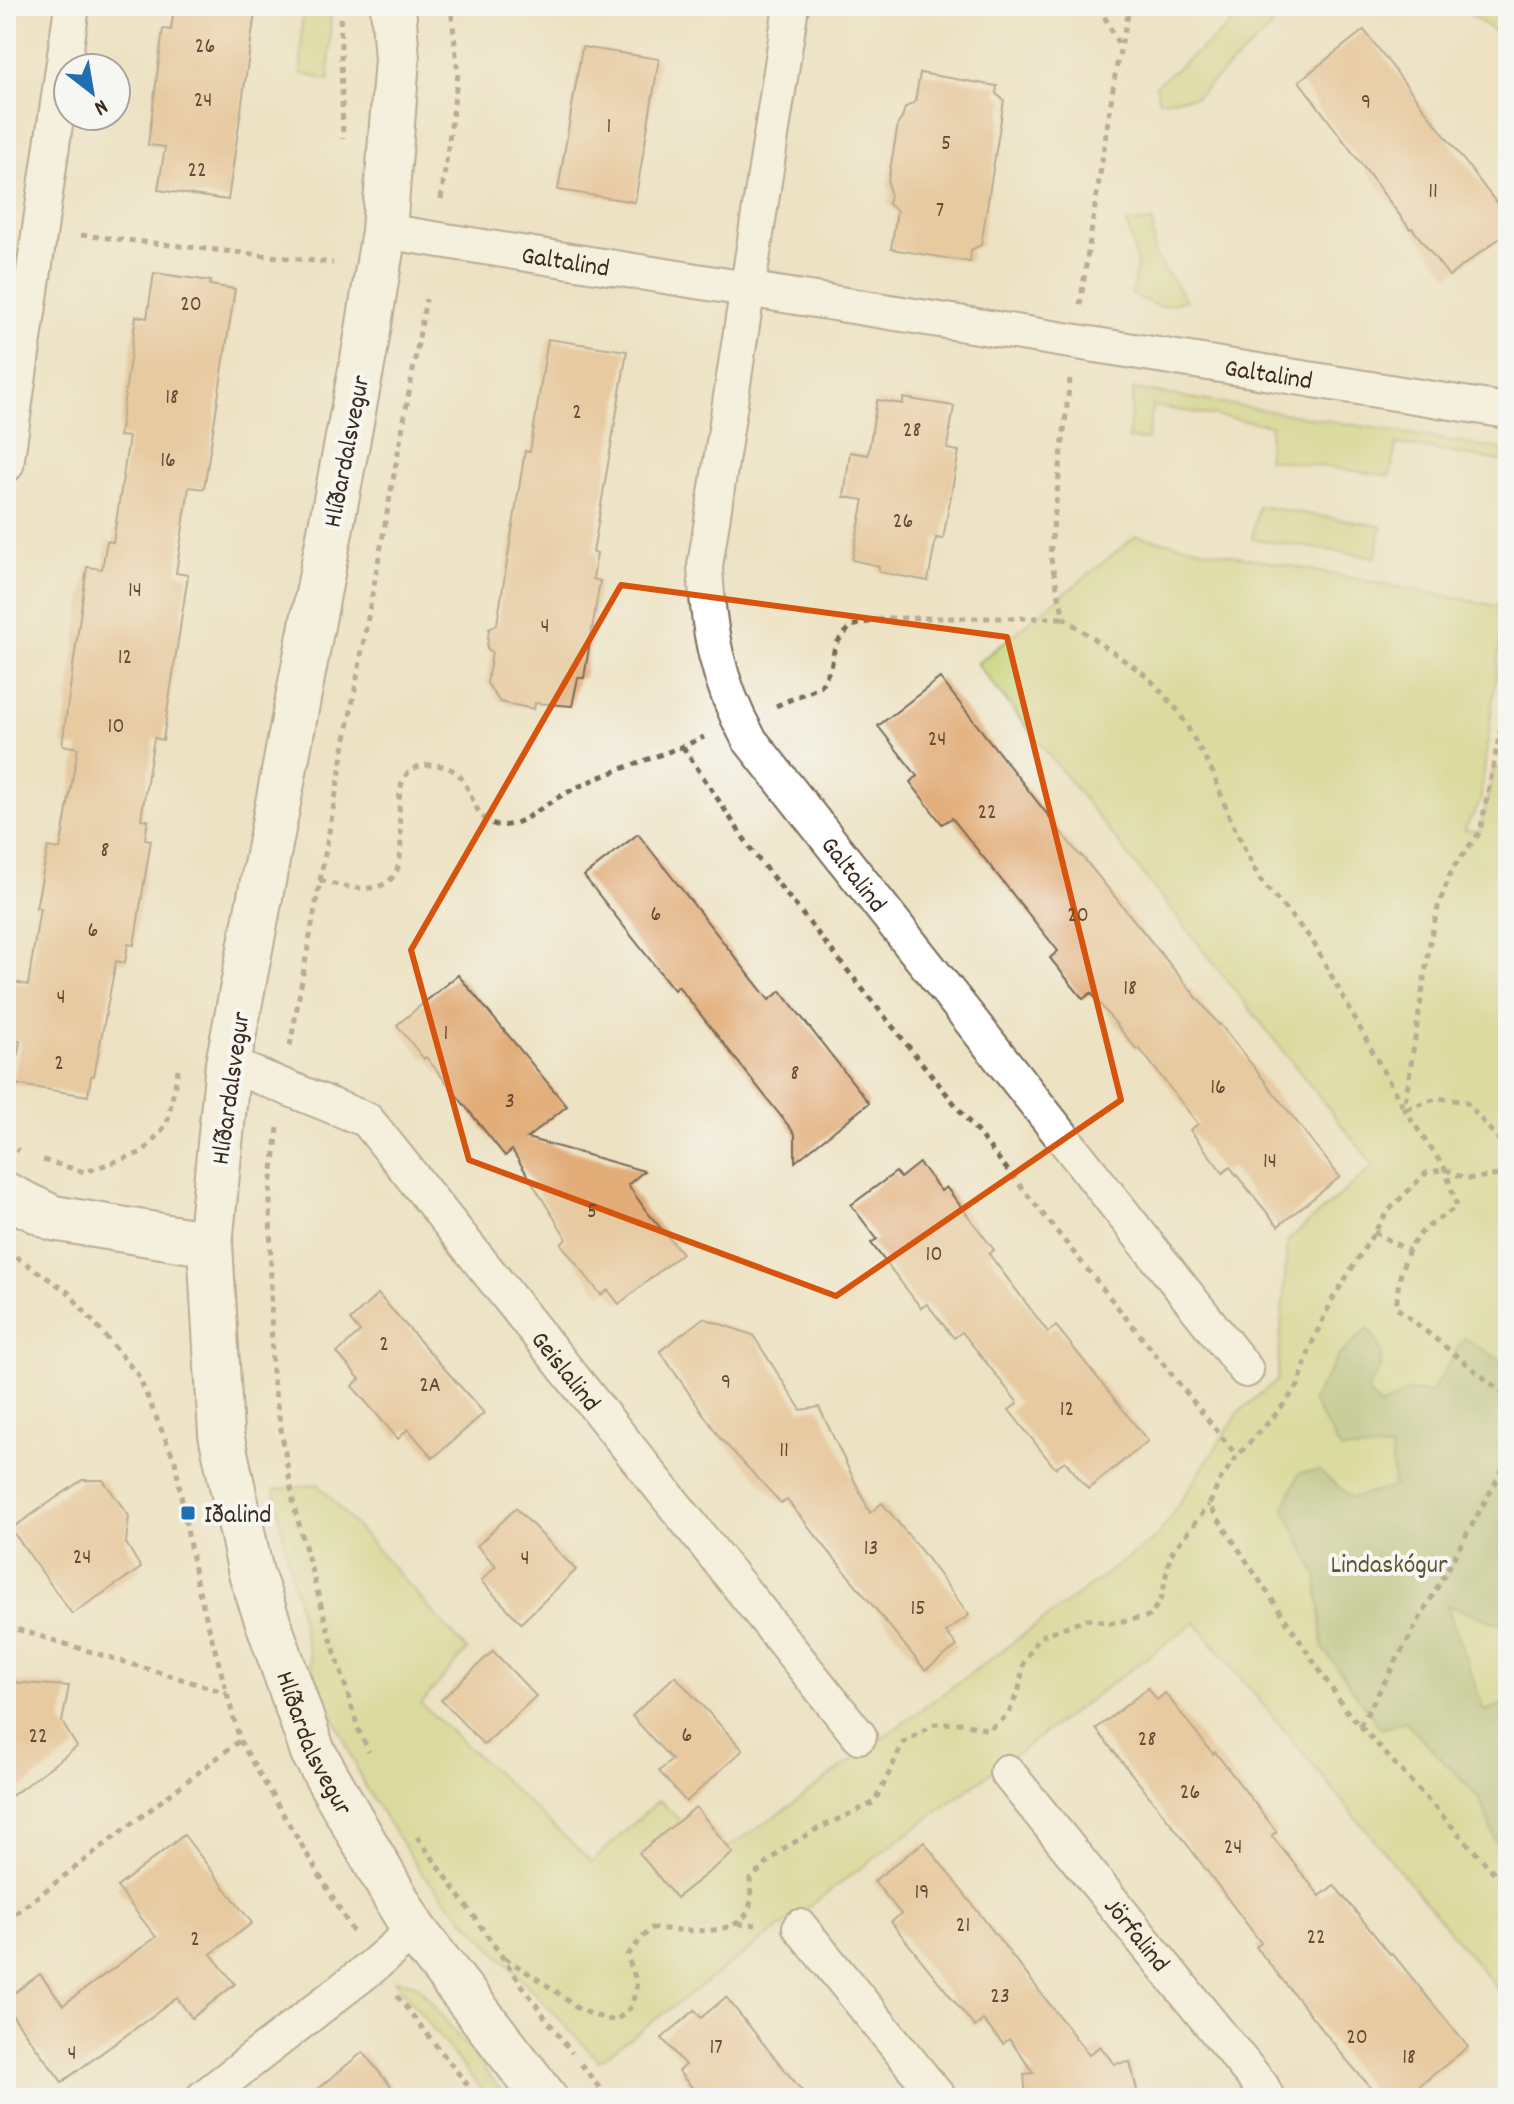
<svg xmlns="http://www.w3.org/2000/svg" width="1514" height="2104" viewBox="0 0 1514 2104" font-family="Dekko,sans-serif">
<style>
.green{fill:#c6d274;stroke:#807e49;stroke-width:2}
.forest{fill:#9cb466;stroke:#6c6f42;stroke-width:2}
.building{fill:#e2ad79}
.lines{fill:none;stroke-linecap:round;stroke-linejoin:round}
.street-casing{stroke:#796a58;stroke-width:38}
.secondary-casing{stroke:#796a58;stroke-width:48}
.path{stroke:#796a58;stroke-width:5;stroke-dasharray:6 6;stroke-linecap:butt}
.street{stroke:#fff;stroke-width:34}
.secondary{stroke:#fff;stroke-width:44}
.marked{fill:none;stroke:#d7540e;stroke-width:6;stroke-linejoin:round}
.poi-dot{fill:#1f6fb2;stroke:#f6f6f2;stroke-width:3}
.labels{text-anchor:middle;stroke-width:8;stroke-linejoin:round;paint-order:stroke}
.number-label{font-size:22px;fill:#654b35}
.street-label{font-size:26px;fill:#3b2a1e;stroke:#f6f6f2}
.poi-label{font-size:26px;fill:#3b2a1e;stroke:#f6f6f2;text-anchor:start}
.park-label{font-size:26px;fill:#5e5434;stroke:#f6f6f2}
</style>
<rect width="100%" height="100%" fill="#f6f6f2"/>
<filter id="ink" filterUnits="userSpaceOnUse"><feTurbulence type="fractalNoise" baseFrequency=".0125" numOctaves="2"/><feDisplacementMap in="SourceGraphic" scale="16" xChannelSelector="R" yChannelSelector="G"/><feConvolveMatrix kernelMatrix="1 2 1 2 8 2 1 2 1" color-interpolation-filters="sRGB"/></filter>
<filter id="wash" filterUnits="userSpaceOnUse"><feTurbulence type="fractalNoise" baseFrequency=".006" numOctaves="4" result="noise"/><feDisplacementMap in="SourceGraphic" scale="32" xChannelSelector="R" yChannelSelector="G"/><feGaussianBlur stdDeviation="1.8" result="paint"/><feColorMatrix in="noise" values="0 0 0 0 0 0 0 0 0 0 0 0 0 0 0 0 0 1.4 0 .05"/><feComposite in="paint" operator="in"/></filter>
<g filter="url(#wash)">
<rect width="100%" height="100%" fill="#ede2c3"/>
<g class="green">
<polygon points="302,6 331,6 329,81 301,73"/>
<polygon points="1245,6 1282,6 1269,30 1196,97 1159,100 1156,85 1226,29"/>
<polygon points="1466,6 1508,6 1508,41 1464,10"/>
<polygon points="1153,222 1154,254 1186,300 1161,307 1131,295 1137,264 1127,223"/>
<polygon points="1134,389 1508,450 1508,462 1396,444 1390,476 1267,459 1271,425 1153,406 1147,440 1128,439"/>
<polygon points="1258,506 1381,526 1376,557 1252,539"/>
<polygon points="1136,536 1507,608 1500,641 1480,803 1464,830 1480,831 1494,767 1508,770 1508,2002 1195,1622 599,2061 422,1874 366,1788 312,1670 274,1490 318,1484 467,1650 421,1704 592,1862 659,1800 716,1855 780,1813 1158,1536 1239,1412 1277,1380 1288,1240 1374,1166 977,664"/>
<polygon points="394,1980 409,1982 419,1987 507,2098 488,2098"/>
</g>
<path class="forest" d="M1368,1328C1388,1355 1384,1363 1367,1390L1380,1407L1408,1391L1431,1393L1464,1338L1508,1364V1627L1447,1605L1484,1711L1508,1703V1858L1498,1848L1480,1799L1405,1721L1381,1729L1323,1648L1317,1575L1284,1508L1299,1473L1319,1471L1352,1498L1394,1487L1391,1449L1341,1450L1312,1401L1338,1357Z"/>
<g id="blocks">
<g class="building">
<polygon points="174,6 256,6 228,200 158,190 165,147 148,145 163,29 171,30"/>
<polygon points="1364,30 1508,218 1508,232 1449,276 1412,228 1410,229 1299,81"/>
<polygon points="582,47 659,59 635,202 558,190"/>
<polygon points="920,73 997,86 996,94 1004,100 981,245 971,250 970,262 891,249 897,211 888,204 890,195 888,182 898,124 902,118 905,108 915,102"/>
<polygon points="154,273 211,281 210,285 235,289 204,489 189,487 176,573 188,575 163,740 154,738 141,819 148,820 145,839 151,840 134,945 128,944 125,963 116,961 94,1076 91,1076 88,1096 13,1084 20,1041 6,1039 6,1020 14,982 28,985 40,908 36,908 48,847 60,849 78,748 62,745 87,567 102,569 107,541 113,542 129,437 119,436 136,316 147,318"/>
<polygon points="548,339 627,351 593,553 597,553 593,579 600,581 584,678 578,678 572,706 535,703 534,709 500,702 487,683 492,652 487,648 489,629 497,624 525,451 530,452"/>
<polygon points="903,398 954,406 947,449 959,451 943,539 936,538 928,581 879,572 879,566 852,560 864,500 844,497 850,452 868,455 877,400 903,404"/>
<polygon points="940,678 1080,856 1081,855 1219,1025 1220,1024 1340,1177 1278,1226 1230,1167 1223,1173 1190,1130 1198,1124 1139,1048 1137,1050 1091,993 1083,999 1050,958 1058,951 952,818 942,824 910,782 917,776 878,726"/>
<polygon points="638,834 769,1000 781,991 869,1103 795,1162 795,1134 678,986 674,990 584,876"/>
<polygon points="458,975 567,1106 527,1138 644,1171 628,1185 647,1212 682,1253 619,1304 608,1290 601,1295 561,1244 567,1239 512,1150 505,1156 426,1057 424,1059 397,1025"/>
<polygon points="919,1163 941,1191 946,1187 994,1250 989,1254 1048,1332 1056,1326 1148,1441 1088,1489 1065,1461 1055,1468 1009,1410 1018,1403 962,1332 954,1338 927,1304 921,1308 871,1243 877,1239 851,1205 896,1172 900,1178"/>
<polygon points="378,1294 484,1413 433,1458 408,1429 398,1439 352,1386 360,1379 337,1353 360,1332 350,1320"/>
<polygon points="703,1318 753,1335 801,1410 819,1407 870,1513 882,1503 923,1553 969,1615 946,1632 957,1646 925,1670 787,1500 781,1503 720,1438 660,1351"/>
<polygon points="82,1480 103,1480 129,1516 126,1543 141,1568 72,1614 11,1529"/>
<polygon points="516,1508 576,1570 521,1623 481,1581 496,1566 477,1546"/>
<polygon points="493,1651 536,1696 484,1745 441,1700"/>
<polygon points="675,1676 743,1750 686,1802 659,1771 672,1760 632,1716"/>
<polygon points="6,1682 69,1686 62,1722 77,1747 6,1800"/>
<polygon points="1148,1688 1157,1700 1165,1693 1213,1754 1215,1752 1277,1832 1272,1836 1320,1896 1334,1885 1390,1954 1392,1953 1468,2047 1404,2098 1380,2098 1350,2064 1256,1947 1261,1943 1180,1835 1096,1729"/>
<polygon points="696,1807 733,1853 676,1898 639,1853"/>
<polygon points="184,1835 252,1923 211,1954 235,1984 192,2018 177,1998 62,2082 6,2007 6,1999 40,1974 63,2005 156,1937 117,1887"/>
<polygon points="924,1842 1089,2055 1100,2046 1114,2064 1130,2062 1138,2094 1141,2098 1026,2098 1024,2074 1034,2073 1009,2039 1003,2044 983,2020 975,2027 891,1922 901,1914 874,1881"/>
<polygon points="726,1997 770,2052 808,2098 701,2098 678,2071 685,2065 662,2038 695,2010 701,2018"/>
<polygon points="363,2052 400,2098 306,2098"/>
</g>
</g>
</g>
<g filter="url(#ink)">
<use href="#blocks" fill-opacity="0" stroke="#796a58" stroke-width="2"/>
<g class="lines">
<defs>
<g id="street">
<path id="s1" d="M791,6L705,566C708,631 717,681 749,739L1246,1370"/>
<path id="s2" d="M384,231L1508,411"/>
<polyline points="6,465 72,6"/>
<path id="s3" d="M228,1064L367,1120L859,1736"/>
<path id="s4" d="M1007,1772L1262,2087L1267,2098"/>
<polyline points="800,1927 939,2098"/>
<polyline points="203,2098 373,1966 414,1930"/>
</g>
<g id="secondary">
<path id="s5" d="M393,6L397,59L384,231L365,349L228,1064L210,1244L221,1434L251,1573L313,1752L414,1930L545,2098"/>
<polyline points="6,1195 53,1218 210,1244"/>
</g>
</defs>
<use href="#street" class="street-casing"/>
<use href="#secondary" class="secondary-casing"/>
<g class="path">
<polyline points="340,6 343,139"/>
<polyline points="1099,6 1120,47"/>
<polyline points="441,199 458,74 451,6"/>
<polyline points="81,235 333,263"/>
<polyline points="1080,305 1116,69 1130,6"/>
<polyline points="1070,379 1050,555 1064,618 1147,676 1179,712 1213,773 1230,819 1260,880 1312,940 1404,1109 1439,1098 1466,1102 1508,1150"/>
<path d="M1508,692L1480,832L1452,869L1438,907L1430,942L1404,1109L1445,1169L1457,1206C1446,1215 1430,1223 1420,1234C1404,1252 1396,1284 1397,1308L1508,1397"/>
<polyline points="776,706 821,686 831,667 835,645 851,626 886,618 1064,618"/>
<polyline points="683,747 755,855 1237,1456"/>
<path d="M320,880C458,923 365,786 417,767C423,765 429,765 435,765C478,768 464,817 497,825C516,829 538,810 552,801C600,772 654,760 704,737"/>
<polyline points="290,1046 426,299"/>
<polyline points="278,1128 270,1195 272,1375 294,1506 324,1616 359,1731 369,1752"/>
<polyline points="6,1143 19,1151"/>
<polyline points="43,1160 85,1172 143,1152 167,1124 179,1065"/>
<polyline points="1508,1170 1499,1175 1466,1179 1445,1169 1426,1173 1387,1212 1332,1300 1311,1345 1298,1386 1276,1414 1237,1456 1220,1480 1209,1505 1346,1710 1508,1888"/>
<polyline points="1374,1232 1409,1251"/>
<polyline points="6,1250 68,1292 138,1375 175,1461 196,1580 240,1741 353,1932"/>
<polyline points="6,1626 227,1693"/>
<polyline points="1360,1726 1508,1460"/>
<path d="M417,1837C470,1908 518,1983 572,2053"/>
<polyline points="6,1921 239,1741"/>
<polyline points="738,1924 760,1925"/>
<path d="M505,1958L553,1989L577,2008L596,2016L616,2021L632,2006L637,1983L627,1955L651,1928C678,1929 742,1941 750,1905C752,1898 750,1887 750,1879L783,1849L815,1830L873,1803L883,1786L903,1743L935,1724L965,1723L988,1730L1008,1715L1019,1689L1024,1662L1039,1637L1086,1619L1111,1623L1150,1616L1162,1597L1170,1555L1209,1505"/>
<polyline points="397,1996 478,2098"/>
<polyline points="581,2064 607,2098"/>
</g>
<use href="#street" class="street"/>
<use href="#secondary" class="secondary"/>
</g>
</g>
<path d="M0 0H1514V2104H0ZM621,585L1007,637L1121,1100L836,1296L469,1160L411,950Z" fill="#ede2c3" fill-opacity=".55" fill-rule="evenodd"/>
<path class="marked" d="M621,585L1007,637L1121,1100L836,1296L469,1160L411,950Z"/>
<rect class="poi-dot" x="180" y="1505" width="16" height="16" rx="4"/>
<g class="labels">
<g class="number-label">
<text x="205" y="52">26</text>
<text x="203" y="106">24</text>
<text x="1366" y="108">9</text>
<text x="609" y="132">1</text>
<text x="946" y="149">5</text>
<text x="197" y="176">22</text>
<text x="1433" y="197">11</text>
<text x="940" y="216">7</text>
<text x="191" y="310">20</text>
<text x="172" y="403">18</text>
<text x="577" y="418">2</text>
<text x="912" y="436">28</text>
<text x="168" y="466">16</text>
<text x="903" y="527">26</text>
<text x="135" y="596">14</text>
<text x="545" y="632">4</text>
<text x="125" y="663">12</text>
<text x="116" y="732">10</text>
<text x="937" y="745">24</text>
<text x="987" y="818">22</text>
<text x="105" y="856">8</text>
<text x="656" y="920">6</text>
<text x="1078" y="921">20</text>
<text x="93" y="936">6</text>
<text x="1130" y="994">18</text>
<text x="61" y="1003">4</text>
<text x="446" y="1039">1</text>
<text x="59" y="1069">2</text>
<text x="795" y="1079">8</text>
<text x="1218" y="1093">16</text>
<text x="510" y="1107">3</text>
<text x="1270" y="1167">14</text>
<text x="592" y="1217">5</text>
<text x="934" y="1260">10</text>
<text x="384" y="1350">2</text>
<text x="726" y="1388">9</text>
<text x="430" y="1391">2A</text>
<text x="1067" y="1415">12</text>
<text x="784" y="1456">11</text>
<text x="871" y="1554">13</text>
<text x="82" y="1563">24</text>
<text x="525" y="1564">4</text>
<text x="918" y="1614">15</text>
<text x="687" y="1741">6</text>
<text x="38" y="1742">22</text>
<text x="1147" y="1745">28</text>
<text x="1190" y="1798">26</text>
<text x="1233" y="1853">24</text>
<text x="922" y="1898">19</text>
<text x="963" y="1931">21</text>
<text x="1316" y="1943">22</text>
<text x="195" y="1945">2</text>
<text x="1000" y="2002">23</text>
<text x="1357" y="2043">20</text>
<text x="716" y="2053">17</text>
<text x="72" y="2059">4</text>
<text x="1409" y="2063">18</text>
</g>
<g class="street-label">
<text dy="9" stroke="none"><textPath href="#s2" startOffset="184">Galtalind</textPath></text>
<text dy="9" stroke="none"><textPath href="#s2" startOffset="896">Galtalind</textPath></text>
<text transform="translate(345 451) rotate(-79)" y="9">Hlíðardalsvegur</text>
<text dy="9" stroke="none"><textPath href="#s1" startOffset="918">Galtalind</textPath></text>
<text transform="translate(229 1088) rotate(-82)" y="9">Hlíðardalsvegur</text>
<text dy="9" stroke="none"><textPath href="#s3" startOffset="470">Geislalind</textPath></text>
<text dy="9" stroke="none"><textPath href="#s5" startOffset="1768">Hlíðardalsvegur</textPath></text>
<text dy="9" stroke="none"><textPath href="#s4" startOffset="208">Jörfalind</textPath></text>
</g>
<g class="poi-label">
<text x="204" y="1522">Iðalind</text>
</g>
<g class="park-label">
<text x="1389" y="1572">Lindaskógur</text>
</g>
</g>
<rect width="1514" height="2104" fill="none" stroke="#f6f6f2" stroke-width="32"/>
<g transform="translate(92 92) rotate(149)"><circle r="38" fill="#f6f6f2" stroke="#aba49d" stroke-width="2"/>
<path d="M0-6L14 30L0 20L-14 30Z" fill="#1f6fb2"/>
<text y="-12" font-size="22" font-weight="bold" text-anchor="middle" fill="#3b2a1e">N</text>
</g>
</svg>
